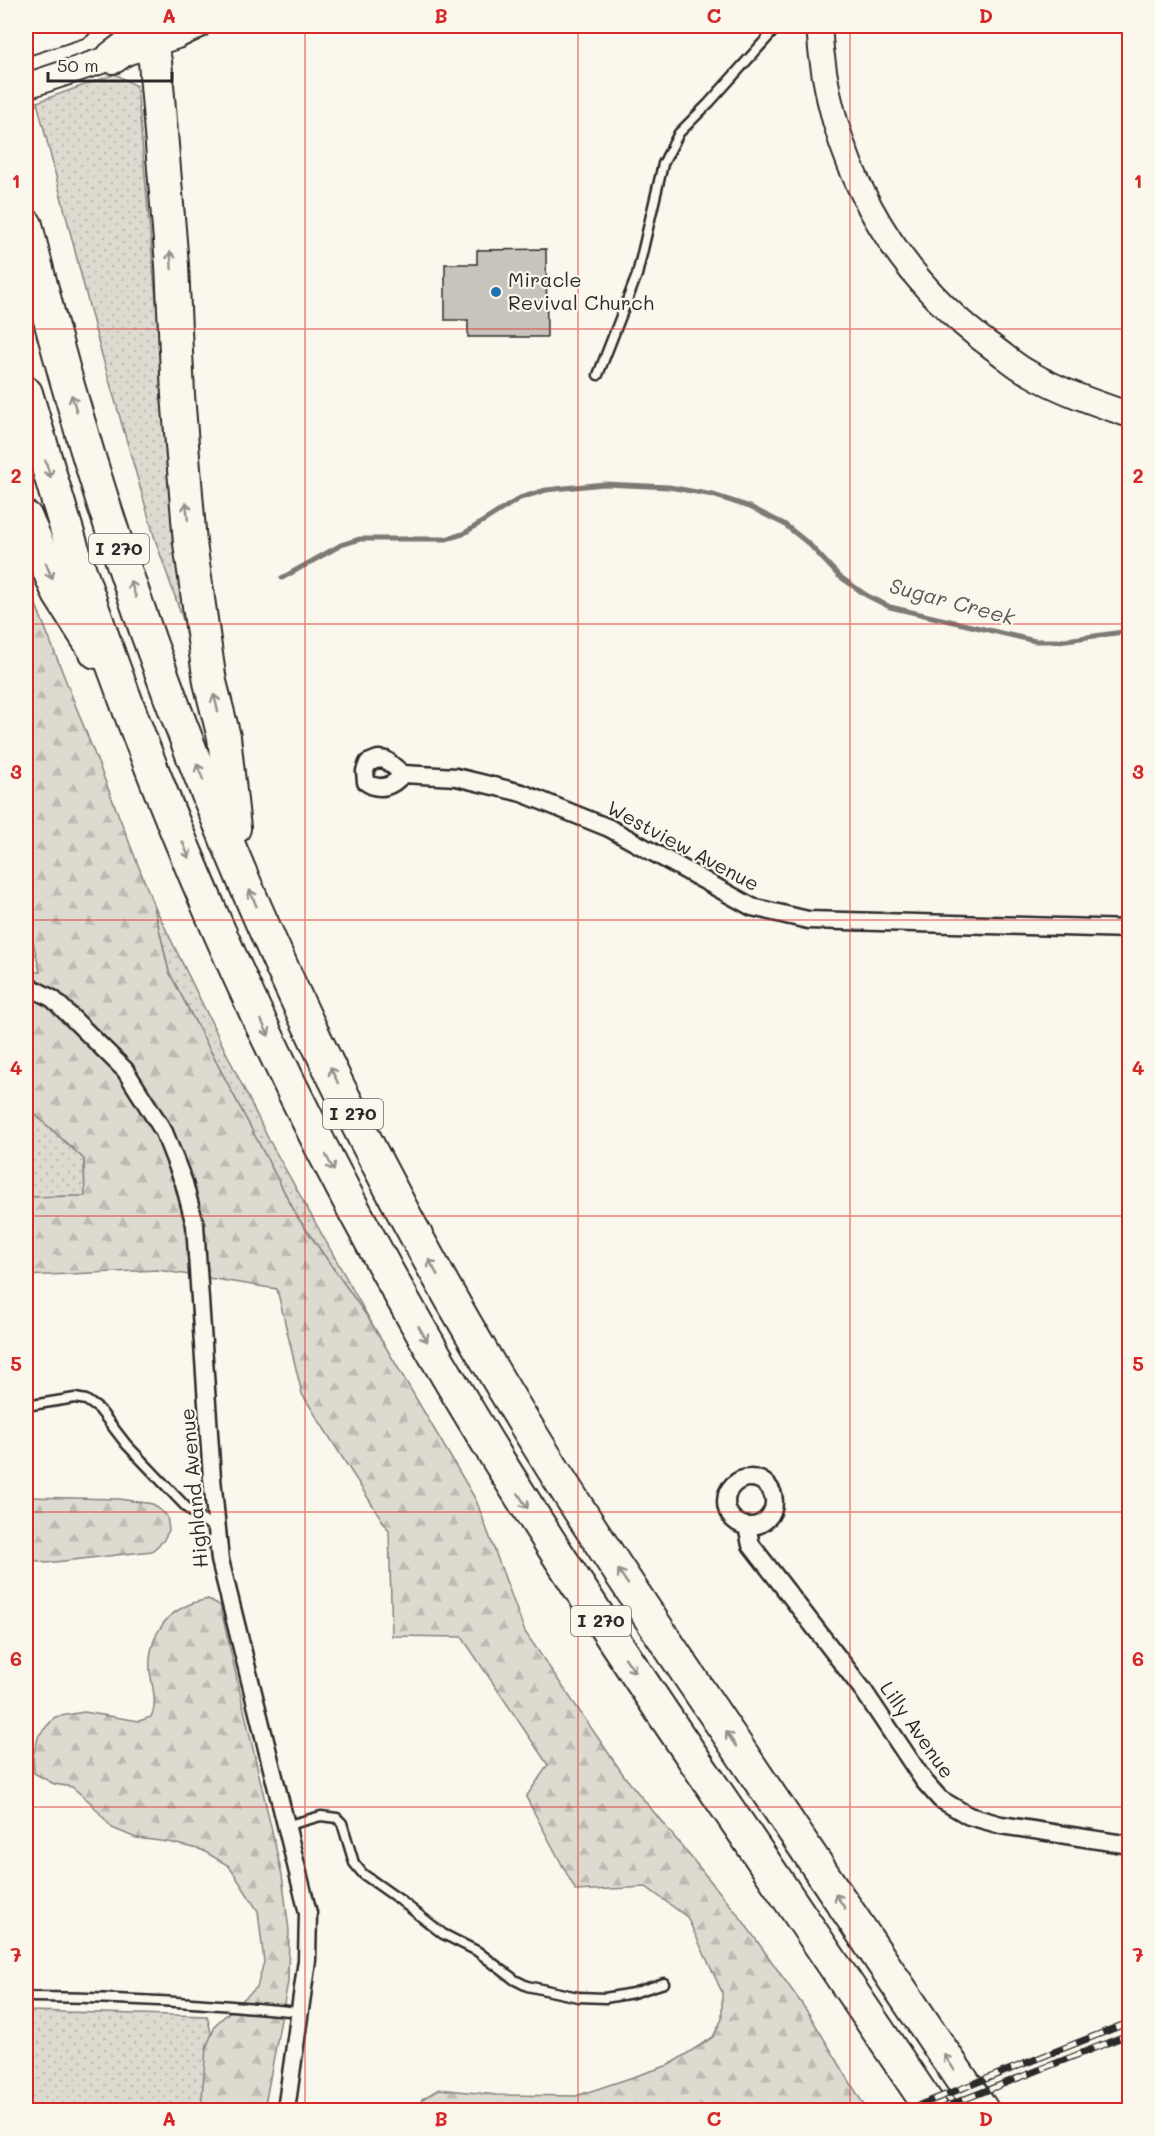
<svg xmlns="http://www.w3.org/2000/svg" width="1155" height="2136" viewBox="0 0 1155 2136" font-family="Mali,sans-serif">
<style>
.grass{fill:url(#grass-dots);stroke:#84827e;stroke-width:1.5}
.forest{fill:url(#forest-firs);stroke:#84827e;stroke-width:1.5}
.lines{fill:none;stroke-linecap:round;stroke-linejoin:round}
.stream{stroke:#7b7a75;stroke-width:5}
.building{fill:#c7c4bc;stroke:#2b2b2b;stroke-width:1.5}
.lane-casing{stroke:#2b2b2b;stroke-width:13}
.street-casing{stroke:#2b2b2b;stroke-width:21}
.secondary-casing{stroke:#2b2b2b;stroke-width:28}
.highway-casing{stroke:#2b2b2b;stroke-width:36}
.lane{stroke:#fbf7ec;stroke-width:8}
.street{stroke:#fbf7ec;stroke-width:16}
.secondary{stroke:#fbf7ec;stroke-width:24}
.highway{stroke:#fbf7ec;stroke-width:32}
.rail-casing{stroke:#2b2b2b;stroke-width:7}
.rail{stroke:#fbf7ec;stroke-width:4.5;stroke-dasharray:14;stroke-linecap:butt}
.oneway{stroke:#93918c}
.grid{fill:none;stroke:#d62828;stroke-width:1.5;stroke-opacity:0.55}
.poi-dot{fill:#1f6fb2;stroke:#fbf7ec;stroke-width:2}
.labels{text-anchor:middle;stroke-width:4.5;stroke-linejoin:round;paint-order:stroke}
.shield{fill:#fbf7ec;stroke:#696865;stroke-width:1.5}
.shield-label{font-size:18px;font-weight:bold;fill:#2b2b2b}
.poi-label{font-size:20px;fill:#2b2b2b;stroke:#fbf7ec;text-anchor:start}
.street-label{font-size:20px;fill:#2b2b2b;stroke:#fbf7ec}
.water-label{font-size:21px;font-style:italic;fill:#5a5956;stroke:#fbf7ec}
.neatline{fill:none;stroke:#d62828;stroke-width:2}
.grid-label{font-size:20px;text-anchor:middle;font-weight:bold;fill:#d62828}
</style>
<defs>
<pattern id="grass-dots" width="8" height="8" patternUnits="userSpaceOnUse" patternTransform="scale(1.5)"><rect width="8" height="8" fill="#dddad0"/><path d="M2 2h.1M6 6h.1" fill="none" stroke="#bebbb3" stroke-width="1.8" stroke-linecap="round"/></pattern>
<pattern id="forest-firs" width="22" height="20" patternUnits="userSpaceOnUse" patternTransform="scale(1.5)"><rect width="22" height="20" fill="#dddad0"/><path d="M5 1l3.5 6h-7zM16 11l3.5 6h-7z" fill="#bebbb3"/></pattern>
</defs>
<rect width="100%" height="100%" fill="#fbf7ec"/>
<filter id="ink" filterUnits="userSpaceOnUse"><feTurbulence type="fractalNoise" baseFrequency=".0167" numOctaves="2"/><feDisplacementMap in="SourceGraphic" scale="12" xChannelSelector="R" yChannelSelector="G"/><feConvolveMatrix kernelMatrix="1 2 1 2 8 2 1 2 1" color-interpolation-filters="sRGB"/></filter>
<g filter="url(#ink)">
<g class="grass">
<polygon points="115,74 137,86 178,547 190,640 155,539 99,345 37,102"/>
<polygon points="153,903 269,1140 371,1322 298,1218 169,972"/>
<polygon points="26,1106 84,1159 85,1196 26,1197"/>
<polygon points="26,1992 30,2011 207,2016 230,2110 26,2110"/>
</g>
<g class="forest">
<polygon points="26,597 33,597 153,903 169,972 298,1218 371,1322 476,1500 525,1632 625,1777 740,1917 809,2014 867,2110 418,2110 422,2099 439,2089 497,2095 576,2096 669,2065 713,2037 722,2019 722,1992 687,1917 646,1887 576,1891 526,1797 548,1765 462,1637 392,1636 389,1531 302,1394 277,1289 158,1270 26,1276 26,1197 85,1196 84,1159 26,1106 26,972 40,972 26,911"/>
<polygon points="26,1497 119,1499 153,1504 167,1516 169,1530 163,1541 152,1551 46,1563 26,1558"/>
<path d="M208,1599L220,1605L282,1875L289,1930L288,1982L264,2110H201L206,2048L216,2024L257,1987L264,1962L258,1911L229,1866L202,1850L168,1842L136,1838L112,1828L91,1803L72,1787L54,1784L34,1773L33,1755L39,1735L55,1717L84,1712L139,1721L151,1717C158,1702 152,1687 150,1671C148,1644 160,1617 186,1606C193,1602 201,1601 208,1599Z"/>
</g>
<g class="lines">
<polyline class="stream" points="282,578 341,545 360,539 446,539 463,534 520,498 546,490 604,484 669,487 713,495 750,507 784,524 809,544 839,576 866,595 890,607 1035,641 1059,641 1130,631"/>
</g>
<polygon class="building" points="546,249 547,337 468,337 468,320 445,320 445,264 477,264 477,250"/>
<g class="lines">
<defs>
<g id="lane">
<polyline points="598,375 637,275 663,164 679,133 709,103 778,26"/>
<polyline points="26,1406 75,1398 86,1400 99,1409 126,1444 188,1509 217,1531"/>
<polyline points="285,1826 321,1816 337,1818 342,1823 354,1863 363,1874 400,1900 443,1934 477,1951 515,1980 527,1986 578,1997 605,1998 633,1993 664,1983"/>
<path d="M26,1997C117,1997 208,2003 299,2012"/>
</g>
<g id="street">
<path d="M403,774C393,786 379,792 366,782L365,771L368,763L378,759L386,760L403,774L456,777L522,793L609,828L752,907L808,920L1130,929"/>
<polyline points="26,985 53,999 125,1070 164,1132 184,1183 195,1225 212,1478 220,1560 308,1913 307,1960 286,2110"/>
<circle cx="750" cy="1502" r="24"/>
<polyline points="747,1526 751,1545 863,1690 924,1781 940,1799 969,1816 1001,1825 1130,1845"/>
</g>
<g id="secondary">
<path d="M819,26C827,156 889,273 995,349C1006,357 1017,367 1029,373C1060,391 1095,403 1130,415"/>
<polyline points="26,43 79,26"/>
<polyline points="26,86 177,36 198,26"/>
</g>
<g id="highway">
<path d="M131,26C146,36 150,44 155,61L172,265L178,395L190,543L210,682L224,737L234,828"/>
<path d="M113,57C126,48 136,40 144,26"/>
<path d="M26,225C119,614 274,997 476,1342C553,1475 639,1602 725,1729C810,1857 896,1984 982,2110"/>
<path d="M26,393C42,446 57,500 74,553C155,799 262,1045 387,1271C495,1466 619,1650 745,1834C807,1926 870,2018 932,2110"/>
<polyline points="26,518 59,594 96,652"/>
</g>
</defs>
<use href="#lane" class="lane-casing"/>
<use href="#street" class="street-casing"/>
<use href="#secondary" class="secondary-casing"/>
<use href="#highway" class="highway-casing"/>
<use href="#lane" class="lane"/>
<use href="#street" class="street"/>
<use href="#secondary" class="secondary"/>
<use href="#highway" class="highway"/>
<defs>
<g id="rail">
<polyline points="907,2110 1130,2022"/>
<polyline points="937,2110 1130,2034"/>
</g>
</defs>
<use href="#rail" class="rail-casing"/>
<use href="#rail" class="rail"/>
</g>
<defs><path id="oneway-shaft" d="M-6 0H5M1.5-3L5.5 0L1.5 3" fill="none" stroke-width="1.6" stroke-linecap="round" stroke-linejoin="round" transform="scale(1.5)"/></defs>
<g class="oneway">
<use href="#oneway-shaft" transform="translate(171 260) rotate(-94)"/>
<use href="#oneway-shaft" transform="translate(74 403) rotate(-107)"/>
<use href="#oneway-shaft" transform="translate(48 469) rotate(73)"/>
<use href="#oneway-shaft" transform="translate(187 511) rotate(-95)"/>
<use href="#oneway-shaft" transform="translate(49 571) rotate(68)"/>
<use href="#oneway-shaft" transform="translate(133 589) rotate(-109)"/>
<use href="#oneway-shaft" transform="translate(216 703) rotate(-104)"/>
<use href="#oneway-shaft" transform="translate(200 772) rotate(-111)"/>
<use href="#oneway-shaft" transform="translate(186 850) rotate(67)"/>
<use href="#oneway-shaft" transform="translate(253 898) rotate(-113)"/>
<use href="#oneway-shaft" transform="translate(265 1028) rotate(65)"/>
<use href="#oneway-shaft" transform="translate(334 1075) rotate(-116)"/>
<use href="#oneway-shaft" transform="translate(330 1163) rotate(63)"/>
<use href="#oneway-shaft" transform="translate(433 1267) rotate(-119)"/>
<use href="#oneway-shaft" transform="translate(423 1334) rotate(61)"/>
<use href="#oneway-shaft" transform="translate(523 1501) rotate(58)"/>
<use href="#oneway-shaft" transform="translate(623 1577) rotate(-124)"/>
<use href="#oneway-shaft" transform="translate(630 1665) rotate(56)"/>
<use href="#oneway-shaft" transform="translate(731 1739) rotate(-124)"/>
<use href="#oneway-shaft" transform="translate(840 1901) rotate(-124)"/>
<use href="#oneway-shaft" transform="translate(949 2062) rotate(-124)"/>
</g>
</g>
<path class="grid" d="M305,26V2110M578,26V2110M850,26V2110M26,329H1130M26,624H1130M26,920H1130M26,1216H1130M26,1512H1130M26,1807H1130"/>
<circle class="poi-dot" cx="496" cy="292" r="6"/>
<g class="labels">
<g class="shield">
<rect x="89" y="534" width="60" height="30" rx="4.5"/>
<rect x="323" y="1099" width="60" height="30" rx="4.5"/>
<rect x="571" y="1606" width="60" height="30" rx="4.5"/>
</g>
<g class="shield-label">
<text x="119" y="555">I 270</text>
<text x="353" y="1120">I 270</text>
<text x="601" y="1627">I 270</text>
</g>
<g class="poi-label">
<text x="508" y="287">Miracle<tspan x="508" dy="23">Revival Church</tspan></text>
</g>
<g class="street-label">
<text transform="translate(683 846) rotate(28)" y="7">Westview Avenue</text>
<text transform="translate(194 1488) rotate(-95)" y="7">Highland Avenue</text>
<text transform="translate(917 1730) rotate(55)" y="7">Lilly Avenue</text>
</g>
<g class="water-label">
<text transform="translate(952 602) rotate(15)" y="7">Sugar Creek</text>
</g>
</g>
<rect width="1155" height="2136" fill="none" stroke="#fbf7ec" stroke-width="66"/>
<path d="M48 72v9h124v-9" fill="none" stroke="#2b2b2b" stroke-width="3"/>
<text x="57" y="72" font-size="18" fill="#2b2b2b" stroke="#fbf7ec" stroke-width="4.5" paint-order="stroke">50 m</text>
<rect x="33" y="33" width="1089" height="2070" class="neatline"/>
<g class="grid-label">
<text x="169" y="23">A</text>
<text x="441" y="23">B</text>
<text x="714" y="23">C</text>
<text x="986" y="23">D</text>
<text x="16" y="188">1</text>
<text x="1138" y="188">1</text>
<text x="16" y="483">2</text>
<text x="1138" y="483">2</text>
<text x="16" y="779">3</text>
<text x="1138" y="779">3</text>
<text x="16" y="1075">4</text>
<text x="1138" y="1075">4</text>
<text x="16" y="1371">5</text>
<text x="1138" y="1371">5</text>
<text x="16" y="1666">6</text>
<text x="1138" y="1666">6</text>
<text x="16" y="1962">7</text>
<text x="1138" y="1962">7</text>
<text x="169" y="2126">A</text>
<text x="441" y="2126">B</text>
<text x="714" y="2126">C</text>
<text x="986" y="2126">D</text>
</g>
</svg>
